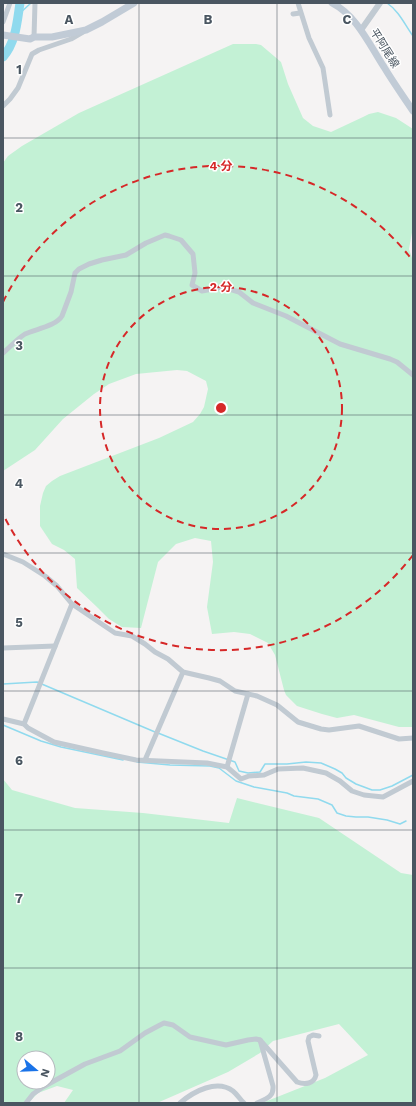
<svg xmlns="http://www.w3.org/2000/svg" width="416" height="1106" viewBox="0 0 416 1106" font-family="'Work Sans','Noto Sans JP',sans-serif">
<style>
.green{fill:#c3f1d5;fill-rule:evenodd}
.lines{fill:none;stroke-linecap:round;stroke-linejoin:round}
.stream{stroke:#90daee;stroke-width:1.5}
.river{stroke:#90daee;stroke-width:9}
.minor{stroke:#c1cad2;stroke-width:5}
.tertiary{stroke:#c1cad2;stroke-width:6}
.secondary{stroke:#c1cbd6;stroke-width:7}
.grid{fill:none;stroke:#4a5661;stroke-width:1;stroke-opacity:0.55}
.ring{fill:none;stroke:#d62828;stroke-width:2;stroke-dasharray:7 5}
.labels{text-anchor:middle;stroke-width:3;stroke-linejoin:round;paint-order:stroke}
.street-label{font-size:11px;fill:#4a5661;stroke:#fff}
.grid-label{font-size:13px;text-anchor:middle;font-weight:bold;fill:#4a5661;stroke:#fff;stroke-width:3;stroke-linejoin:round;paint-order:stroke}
.centre{fill:#d62828;stroke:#fff;stroke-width:2}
.ring-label{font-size:12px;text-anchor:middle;font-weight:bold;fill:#d62828;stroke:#fff;stroke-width:3;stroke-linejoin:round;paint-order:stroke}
</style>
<rect width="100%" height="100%" fill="#f5f3f3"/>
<g class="green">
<polygon points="233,44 256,44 261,45 281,62 288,84 303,118 313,126 331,132 363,117 369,114 378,112 396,118 413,129 413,227 409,249 413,261 413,727 399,727 354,715 337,718 322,714 297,706 286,695 284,690 275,655 268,643 250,634 234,632 212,634 207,607 213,562 211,541 195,538 176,544 158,562 141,628 122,627 109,619 98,608 77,588 75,559 64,550 52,544 40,526 40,506 43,493 46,486 52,481 60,476 159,438 193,422 200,414 204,407 208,389 206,381 187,371 177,370 136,374 109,384 94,394 63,419 35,450 3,471 3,163 8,156 22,146 79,113"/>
<path d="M3,779L12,790L75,808L143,813L229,823L237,798L319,818L401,873L413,875V1103H262L325,1078L368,1055L339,1024L273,1041L260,1053L228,1072L157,1103H64L73,1090L57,1086L38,1093L28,1103H3ZM24,1058H48V1082H24Z"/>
</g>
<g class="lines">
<g class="stream">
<path d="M387,3C399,11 405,25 413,36"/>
<polyline points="19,14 31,3"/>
<polyline points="3,684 37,682 155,732"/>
<polyline points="3,725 41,741 61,747 123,760"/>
<polyline points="158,733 203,751 235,762 239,771 248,773 260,772 265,764 287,764 306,762 321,763 335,769 342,773 346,778 356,784 372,790 380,790 392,786 413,775"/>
<polyline points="137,762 170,765 210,766 219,768 236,781 254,787 287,793 294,796 318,799 332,805 337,813 346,816 356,817 368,817 387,820 400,824 406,821"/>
</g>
<path class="river" d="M3,57C16,42 17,22 20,3"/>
<g class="minor">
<polyline points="298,3 309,38 323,68 330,115"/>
<polyline points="293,14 300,13"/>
<polyline points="3,22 10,3"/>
<polyline points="34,37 35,3"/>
<polyline points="3,106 10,99 18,88 32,54 39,50 71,39 83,32"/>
<path d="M3,353C10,347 17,339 25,334C36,329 56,326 62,316L71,292L75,273L79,269L89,264L102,260L126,255L146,243L165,235L169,236L181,240L193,254L195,273L192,285L202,291L223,287L239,292L253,303L286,316L340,344L390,359L397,362L413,375"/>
<polyline points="3,554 23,562 45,576 57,586 72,604 115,633 132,636 145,644 155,652 168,659 183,672 209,678 220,681 235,691 257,696 277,705 298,722 321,729 329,730 359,726 399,739 413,738"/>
<polyline points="3,648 55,646"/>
<polyline points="3,719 24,724 28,728 54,742 103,753 136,760 207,763 227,767 241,779 249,776 264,775 278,769 303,768 326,773 340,781 352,791 364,795 383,797 413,781"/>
<polyline points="24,724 72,604"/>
<polyline points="145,760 183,672"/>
<polyline points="227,767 248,694"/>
<polyline points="26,1103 33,1094 43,1087 85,1064 120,1051 145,1033 160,1025 164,1023 173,1025 190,1037 226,1045 248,1040 256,1039 260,1040"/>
<path d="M180,1103C194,1091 217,1079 233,1091C238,1095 240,1100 244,1103"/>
<path d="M257,1103C266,1099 274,1097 273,1086L260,1040L297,1082C305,1085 314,1084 316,1075L308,1041L309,1037L313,1035L319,1036"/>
</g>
<polyline class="tertiary" points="361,30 380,3"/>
<g class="secondary">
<path d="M332,3C357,16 369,44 384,67C393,82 403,96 413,111"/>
<polyline points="3,35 30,39 34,37 52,37 86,30 102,22 134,3"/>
</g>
</g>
<path class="grid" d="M139,3V1103M277,3V1103M3,138H413M3,276H413M3,415H413M3,553H413M3,691H413M3,830H413M3,968H413"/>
<g class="ring">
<circle cx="221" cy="408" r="121"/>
<path d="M413 555A242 242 0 0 1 3 514M3 302A242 242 0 0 1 413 261"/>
</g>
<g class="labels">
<g class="street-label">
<text transform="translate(385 48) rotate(58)" y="4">平阿尾線</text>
</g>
</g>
<g class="grid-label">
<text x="69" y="24">A</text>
<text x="208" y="24">B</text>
<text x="347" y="24">C</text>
<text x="19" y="74">1</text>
<text x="19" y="212">2</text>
<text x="19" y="350">3</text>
<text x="19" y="488">4</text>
<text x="19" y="627">5</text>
<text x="19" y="765">6</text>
<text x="19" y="903">7</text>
<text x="19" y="1041">8</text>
</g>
<circle cx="221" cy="408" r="6" class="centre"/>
<g class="ring-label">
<text x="221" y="170">4 分</text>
<text x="221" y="291">2 分</text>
</g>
<rect width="416" height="1106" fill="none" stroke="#4a5661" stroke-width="8"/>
<g transform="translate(36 1070) rotate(109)"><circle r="19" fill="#ffffff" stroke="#b7bbc0"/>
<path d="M0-3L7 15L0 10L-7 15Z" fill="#1a73e8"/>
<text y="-6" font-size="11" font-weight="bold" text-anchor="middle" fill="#4a5661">N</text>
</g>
</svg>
